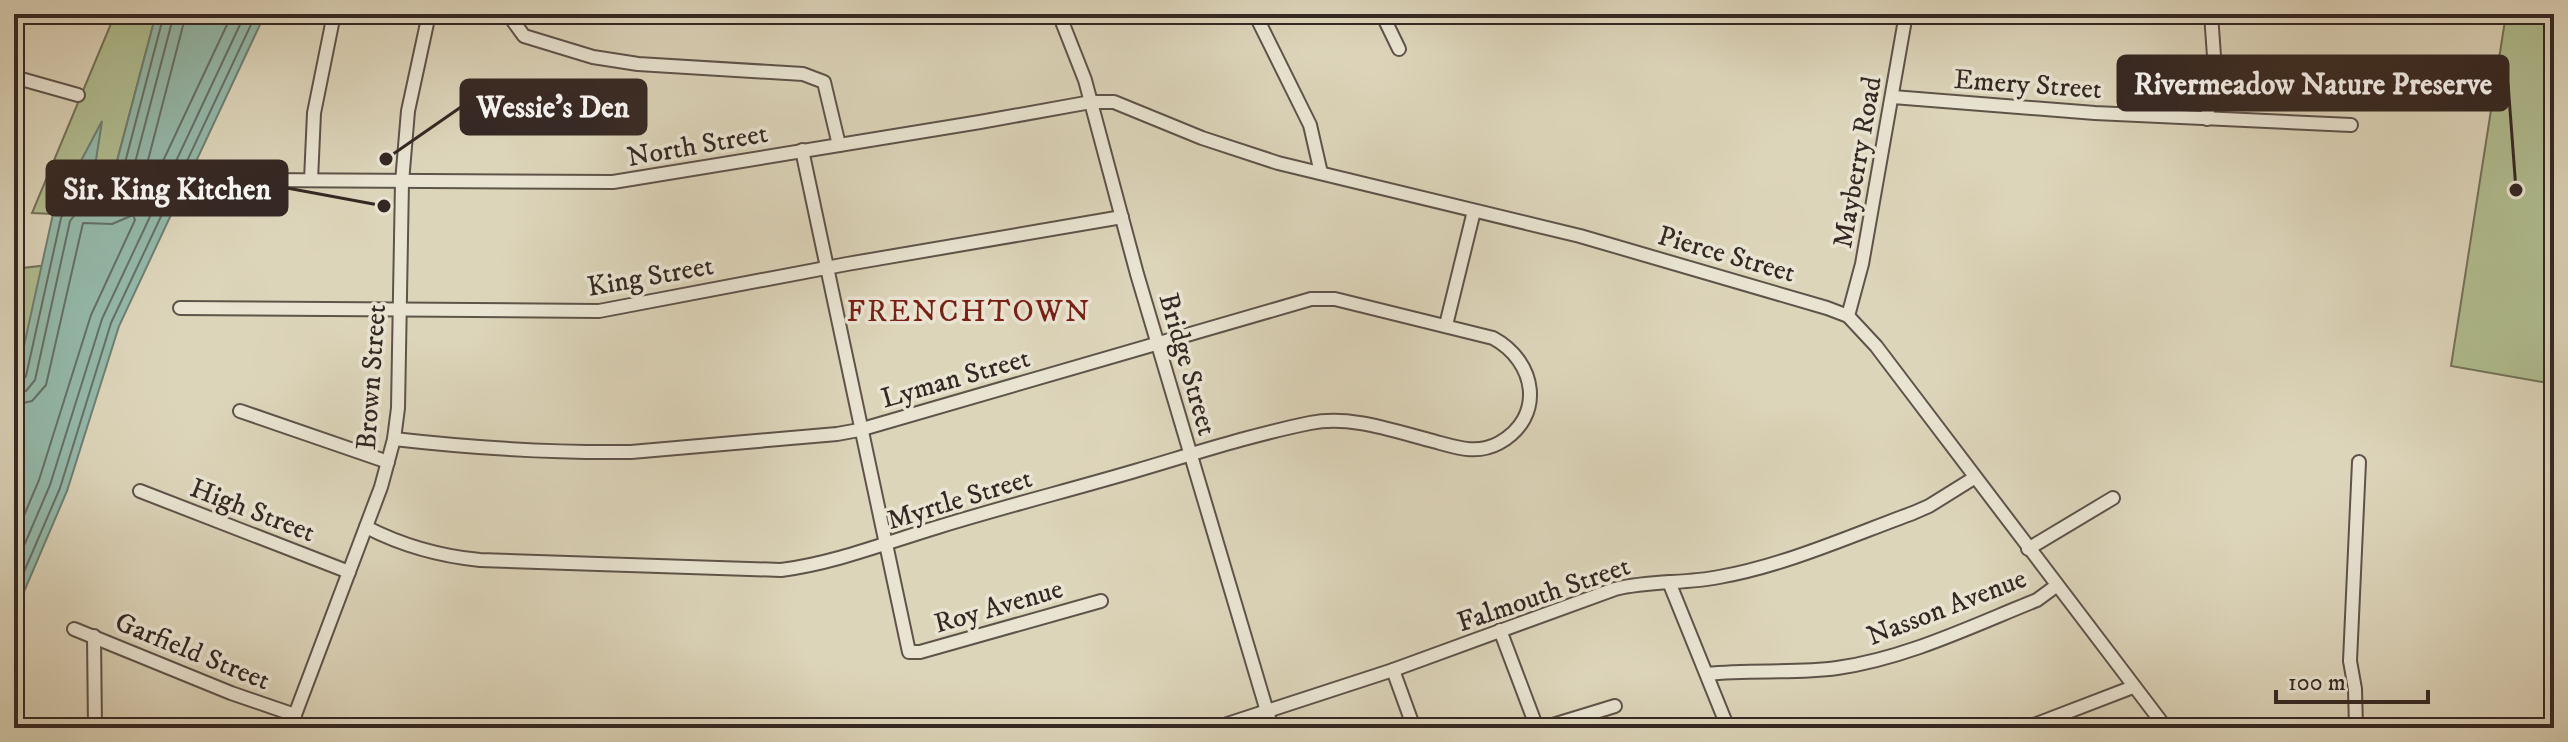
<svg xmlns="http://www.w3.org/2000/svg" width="2568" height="742" viewBox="0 0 2568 742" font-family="'IM FELL DW Pica',serif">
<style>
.green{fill:#b0bd90;stroke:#72725a;stroke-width:2}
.water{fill:#94b9aa;stroke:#6e7f74;stroke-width:2}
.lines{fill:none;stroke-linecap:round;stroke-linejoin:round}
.shore{stroke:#647067;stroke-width:2}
.minor-casing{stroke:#5f534a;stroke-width:16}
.minor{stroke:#e9e4d2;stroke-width:12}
.labels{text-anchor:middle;stroke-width:7;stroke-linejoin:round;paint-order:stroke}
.street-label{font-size:28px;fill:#352824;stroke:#e9e4d2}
.neighbourhood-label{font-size:30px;letter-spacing:2px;fill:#7a1f14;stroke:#e9e4d2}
.leader{fill:none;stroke:#352824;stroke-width:3}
.callout-dot{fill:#352824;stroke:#e9e4d2;stroke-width:3}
.callout{fill:#352824;stroke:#352824;stroke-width:3}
.callout-label{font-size:30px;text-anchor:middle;font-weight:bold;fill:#fff}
</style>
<rect width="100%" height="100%" fill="#ddd5ba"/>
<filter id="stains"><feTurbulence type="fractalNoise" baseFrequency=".0025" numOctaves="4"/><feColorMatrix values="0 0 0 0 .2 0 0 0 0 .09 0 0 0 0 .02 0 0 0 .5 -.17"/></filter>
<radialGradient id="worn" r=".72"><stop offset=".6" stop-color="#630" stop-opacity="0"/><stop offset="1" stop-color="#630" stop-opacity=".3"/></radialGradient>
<g class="green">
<polygon points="115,14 156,14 108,195 91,192 101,124 53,214 32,213"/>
<polygon points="2506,14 2554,14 2554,384 2451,366"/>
<polygon points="49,265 14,403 14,269"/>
</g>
<polygon class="water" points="156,14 265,14 119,326 67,491 14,615 14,391 53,214 102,121 91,192 108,195"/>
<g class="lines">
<g class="shore">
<polyline points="186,14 140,191 143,196 148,193 232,14"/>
<path d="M14,383L21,382L26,376L61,218L76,189L82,188C87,201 95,202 108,203L116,197L164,14"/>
<path d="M14,393L26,391L35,380L70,221L81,207C97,214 114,217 125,201L174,14"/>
<polyline points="14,405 32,401 46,385 83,223 112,224 133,215 135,220 91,315 39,480 14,539"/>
<polyline points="14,569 50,485 102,319 245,14"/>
<polyline points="14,595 60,488 111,323 256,14"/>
</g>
<defs>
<g id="minor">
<polyline points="508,14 524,36 593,57 638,64 803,74 824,82 839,145"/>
<polyline points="1059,14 1085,80 1137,274 1272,728"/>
<polyline points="1255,14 1310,125 1321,173"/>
<polyline points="1382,14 1399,49"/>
<polyline points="14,77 78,95"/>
<polyline points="1893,97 2095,113 2351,125"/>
<polyline points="2207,119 2214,56 2211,14"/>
<polyline points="802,150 909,652 920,652 1101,601"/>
<polyline points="258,180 613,182 980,122 1091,102 1114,102 1202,138 1278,163 1580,236 1827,308 1848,316 1876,346 2166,728"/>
<polyline points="311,180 314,113 334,14"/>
<polyline points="180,308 599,311 847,264 1122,217"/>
<polyline points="1848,316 1862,264 1906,14"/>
<polyline points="1446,325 1474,211"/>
<polyline points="240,411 388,462"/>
<polyline points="140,491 349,572"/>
<path d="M366,527C403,546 438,556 480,560L781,570C835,563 885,543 938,527C1003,507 1070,490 1135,471C1193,454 1251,435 1310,423C1349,415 1391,430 1429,440C1453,446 1475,456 1499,443C1546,417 1536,361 1493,338L1335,299H1311L859,430L837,434L631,452C552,453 473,448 394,439"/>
<polyline points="2028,549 2113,498"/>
<polyline points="1669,582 1728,728"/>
<polyline points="74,629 231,693 295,715"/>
<polyline points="1500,630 1537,728"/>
<polyline points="94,636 95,728"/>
<polyline points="1393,670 1414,728"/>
<path d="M1707,674C1750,669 1794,674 1837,668C1907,658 1972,626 2037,600L2056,586"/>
<polyline points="290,728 381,487 394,439 398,408 402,182 408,111 429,14"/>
<path d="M1215,728L1393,670L1615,589C1650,580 1685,584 1719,577C1786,565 1850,536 1913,513L1929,506L1974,478"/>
<polyline points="1543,728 1615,706"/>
<polyline points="2026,728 2133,687"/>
<polyline points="2356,728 2355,689 2350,661 2359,462"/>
</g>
</defs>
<use href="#minor" class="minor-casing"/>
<use href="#minor" class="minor"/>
</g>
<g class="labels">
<g class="street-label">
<text transform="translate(2028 83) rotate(4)" y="10">Emery Street</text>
<text transform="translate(697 144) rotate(-10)" y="10">North Street</text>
<text transform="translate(1856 162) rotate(-80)" y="10">Mayberry Road</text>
<text transform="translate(1727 253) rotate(16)" y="10">Pierce Street</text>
<text transform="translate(650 275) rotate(-10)" y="10">King Street</text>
<text transform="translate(1189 364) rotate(74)" y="10">Bridge Street</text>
<text transform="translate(370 377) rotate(-86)" y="10">Brown Street</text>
<text transform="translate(955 377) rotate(-16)" y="10">Lyman Street</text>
<text transform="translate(959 498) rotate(-17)" y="10">Myrtle Street</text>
<text transform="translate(253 509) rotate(21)" y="10">High Street</text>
<text transform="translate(1543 593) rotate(-19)" y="10">Falmouth Street</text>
<text transform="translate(998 605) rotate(-16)" y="10">Roy Avenue</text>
<text transform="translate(1946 606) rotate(-21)" y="10">Nasson Avenue</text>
<text transform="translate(193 650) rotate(22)" y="10">Garfield Street</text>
</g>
<g class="neighbourhood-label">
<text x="969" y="321">FRENCHTOWN</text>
</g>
</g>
<path class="leader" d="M2516 190L2508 83M386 159L461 107M384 206L287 188"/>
<g class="callout-dot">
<circle cx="2516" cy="190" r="8"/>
<circle cx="386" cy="159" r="8"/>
<circle cx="384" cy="206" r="8"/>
</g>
<g class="callout">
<rect x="2118" y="56" width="390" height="54" rx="8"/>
<rect x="461" y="80" width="185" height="54" rx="8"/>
<rect x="47" y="161" width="240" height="54" rx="8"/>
</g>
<g class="callout-label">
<text x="2313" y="94">Rivermeadow Nature Preserve</text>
<text x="553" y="117">Wessie's Den</text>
<text x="167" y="199">Sir. King Kitchen</text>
</g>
<rect width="2568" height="742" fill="none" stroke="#ddd5ba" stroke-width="48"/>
<rect x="16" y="16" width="2536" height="710" fill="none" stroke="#352824" stroke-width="4"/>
<rect x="24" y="24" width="2520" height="694" fill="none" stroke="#352824" stroke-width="2"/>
<path d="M2276 690v12h152v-12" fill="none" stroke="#352824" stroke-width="4"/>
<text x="2288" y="690" font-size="24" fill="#352824" stroke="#e9e4d2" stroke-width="6" paint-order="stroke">100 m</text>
<rect width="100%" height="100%" filter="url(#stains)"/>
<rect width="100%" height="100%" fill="url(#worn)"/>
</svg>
